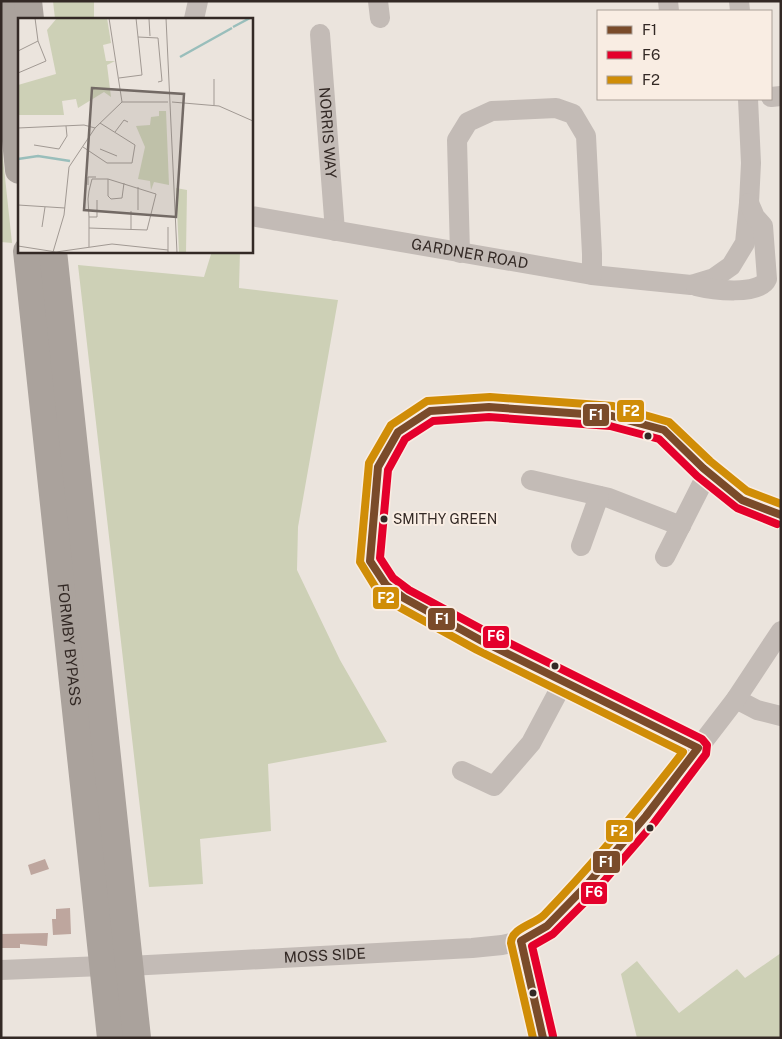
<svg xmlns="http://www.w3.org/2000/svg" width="782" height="1039" viewBox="0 0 782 1039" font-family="'Public Sans',sans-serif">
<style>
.green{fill:#cdd0b6}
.building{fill:#bea69e}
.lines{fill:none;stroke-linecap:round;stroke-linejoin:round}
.minor{stroke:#c3bbb6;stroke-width:20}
.highway{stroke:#aaa29c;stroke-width:28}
.bus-1-casing{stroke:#f9ede3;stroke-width:11}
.bus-2-casing{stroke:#f9ede3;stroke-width:11}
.bus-3-casing{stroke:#f9ede3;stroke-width:11}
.bus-1{stroke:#7a4b2a;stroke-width:8}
.bus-2{stroke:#e4002b;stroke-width:8}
.bus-3{stroke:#d08d07;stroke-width:8}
.bus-dot{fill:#332925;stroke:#f9ede3;stroke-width:2}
.labels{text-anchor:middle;stroke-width:4;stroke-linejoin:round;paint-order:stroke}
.bus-label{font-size:14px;fill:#332925;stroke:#f9ede3;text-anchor:start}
.street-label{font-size:15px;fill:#332925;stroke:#f9ede3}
.inset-river{fill:none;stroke:#99bebb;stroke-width:2.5}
.inset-road{fill:none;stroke:#a19993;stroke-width:1}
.view{fill:#736a65;fill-opacity:0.15;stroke:#736a65;stroke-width:2.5}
.inset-edge{fill:none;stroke:#332925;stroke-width:2.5}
.line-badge{stroke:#f9ede3;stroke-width:2}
.badge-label{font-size:14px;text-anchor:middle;font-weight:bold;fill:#fff}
</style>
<rect width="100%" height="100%" fill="#ebe4dd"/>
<g class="green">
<polygon points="53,1 94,1 94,19 55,19"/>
<polygon points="1,140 12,243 1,242"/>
<polygon points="212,251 240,251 239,288 338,300 298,527 297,570 340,660 387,742 268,764 271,831 200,839 203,884 149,887 78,265 204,277"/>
<polygon points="781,953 781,1038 637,1038 621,974 637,961 679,1013 737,969 745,978"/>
</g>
<g class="building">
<polygon points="45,859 49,869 31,875 28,865"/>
<polygon points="70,908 71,934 53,935 52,919 56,919 56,909"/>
<polygon points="48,933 47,946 20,944 20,948 1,948 1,934"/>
</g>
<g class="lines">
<g class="minor">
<polyline points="378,1 380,18"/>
<polyline points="668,1 669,11"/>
<polyline points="739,1 740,11"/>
<polyline points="194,19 198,1"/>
<path id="s1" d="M320,34L335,231"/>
<polyline points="771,97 781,96"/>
<path id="s2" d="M251,216L592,275L691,285L714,278L731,266L745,243L749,203L751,163L748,99"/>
<polyline points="460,253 457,140 468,122 492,111 556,108 573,114 586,136 592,254 592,275"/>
<path d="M696,286C712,290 760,296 767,279L763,226L755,217L749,203"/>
<polyline points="531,480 609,498 681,526"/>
<polyline points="581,546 599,496"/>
<polyline points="665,557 708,472"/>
<polyline points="736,699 757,710 781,716"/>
<polyline points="698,748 482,641 404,598 386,585 370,561 378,467 398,432 430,411 489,407 612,416 664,430 703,468 742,500 781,515"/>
<polyline points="462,771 494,786 531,743 564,681"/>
<polyline points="521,941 543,1038"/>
<path id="s3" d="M129,966L472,948L502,945L521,941L547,926L584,888L646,816L736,699L781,631"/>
<polyline points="1,970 103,966"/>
</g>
<g class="highway">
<polyline points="2,1 19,170"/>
<polyline points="28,1 30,19"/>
<path id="s4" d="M27,251L111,1038"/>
<polyline points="53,251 137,1038"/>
</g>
<defs>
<polyline id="bus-1" points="543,1038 521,941 547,926 584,888 646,816 698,748 482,641 404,598 386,585 370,561 378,467 398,432 430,411 489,407 612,416 664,430 703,468 742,500 781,515"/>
<polyline id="bus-2" points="553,1036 532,946 553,934 592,895 654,823 706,754 707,745 702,739 487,632 409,590 393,578 380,558 388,470 405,439 433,421 489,417 610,426 659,439 697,476 737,508 777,524"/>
<path id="bus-3" d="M533,1038L511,943C511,928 535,924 544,915C594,863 639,809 683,752L477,650L399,607L379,593L360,562L369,463L391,425L427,401L490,397L613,406L669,422L710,461L747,491L781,504"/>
</defs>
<use href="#bus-1" class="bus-1-casing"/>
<use href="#bus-2" class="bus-2-casing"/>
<use href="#bus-3" class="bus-3-casing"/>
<use href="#bus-1" class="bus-1"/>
<use href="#bus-2" class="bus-2"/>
<use href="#bus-3" class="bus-3"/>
</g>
<g class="bus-dot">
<circle cx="648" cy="436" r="4.5"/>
<circle cx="384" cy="519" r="4.5"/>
<circle cx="555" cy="666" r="4.5"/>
<circle cx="650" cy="828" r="4.5"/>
<circle cx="533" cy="993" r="4.5"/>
</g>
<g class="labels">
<g class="bus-label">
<text x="393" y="524">SMITHY GREEN</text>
</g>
<g class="street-label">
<text dy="5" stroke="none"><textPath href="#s1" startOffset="99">NORRIS WAY</textPath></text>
<text dy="5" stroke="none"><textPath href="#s2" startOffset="222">GARDNER ROAD</textPath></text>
<text dy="5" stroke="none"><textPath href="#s4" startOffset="396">FORMBY BYPASS</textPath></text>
<text dy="5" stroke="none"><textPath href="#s3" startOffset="196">MOSS SIDE</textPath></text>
</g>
</g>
<g transform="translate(18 18)">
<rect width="235" height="235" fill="#ebe4dd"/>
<path d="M39,0H89L93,25L85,27L88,43H97L89,47L93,79L86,74L60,90L58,81L44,83L46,97H0V67L38,56L29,12ZM141,93H148L151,167L136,164L133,172L132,163L120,161L127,129L118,108L132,107L133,99L141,98ZM158,170L169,172L168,235H161Z" fill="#cdd0b6"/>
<path class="inset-river" d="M215,9L232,0M162,39L214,10M0,141L20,138L52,143"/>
<path class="inset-road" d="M91,0L104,84M148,0L159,235M131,1L132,18M120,19L140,20L144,63L140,64M0,33L20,23L17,0M0,55L28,43L20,23M101,60L124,57L118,0M196,61V87M104,84H150M154,84L201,88L235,103M0,110L66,107L77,110M97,114L106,102L110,104M16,127L41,131L49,118L48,108M65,129L89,145H114L117,127L82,105M82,131L99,138M90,161V178L93,181L104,180L106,165M70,167V159H78M120,169V192M0,187L47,190M71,199H79V182M24,209L27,189M71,210L129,212L138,176L90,161H74L71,173L70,181L71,199V229M113,212V193M0,228L38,234L94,226L150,232M35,234L46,197L51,149L77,110L104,84M150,235V209"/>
<path class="view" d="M74,70L166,76L158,199L66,192Z"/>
<rect width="235" height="235" class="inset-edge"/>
</g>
<g class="line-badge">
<rect x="616" y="399" width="29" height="24" rx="5" fill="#d08d07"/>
<rect x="582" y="403" width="28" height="24" rx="5" fill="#7a4b2a"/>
<rect x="372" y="586" width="28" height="24" rx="5" fill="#d08d07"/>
<rect x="427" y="607" width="29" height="24" rx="5" fill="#7a4b2a"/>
<rect x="482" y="625" width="28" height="24" rx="5" fill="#e4002b"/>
<rect x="605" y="819" width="29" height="24" rx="5" fill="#d08d07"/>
<rect x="592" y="850" width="29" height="24" rx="5" fill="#7a4b2a"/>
<rect x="580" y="881" width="28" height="24" rx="5" fill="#e4002b"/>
</g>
<g class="badge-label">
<text x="631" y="416">F2</text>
<text x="596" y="420">F1</text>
<text x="386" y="603">F2</text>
<text x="442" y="624">F1</text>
<text x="496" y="641">F6</text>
<text x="619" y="836">F2</text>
<text x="606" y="867">F1</text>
<text x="594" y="897">F6</text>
</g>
<rect width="782" height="1039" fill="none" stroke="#332925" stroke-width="5"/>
<rect x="597" y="10" width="175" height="90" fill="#f9ede3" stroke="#aa9f97"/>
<rect x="607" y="26" width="25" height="8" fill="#7a4b2a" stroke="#aa9f97"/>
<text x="642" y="35" font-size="15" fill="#332925">F1</text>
<rect x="607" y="51" width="25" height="8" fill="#e4002b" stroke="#aa9f97"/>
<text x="642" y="60" font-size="15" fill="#332925">F6</text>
<rect x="607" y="76" width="25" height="8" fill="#d08d07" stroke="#aa9f97"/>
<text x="642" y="85" font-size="15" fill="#332925">F2</text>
</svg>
